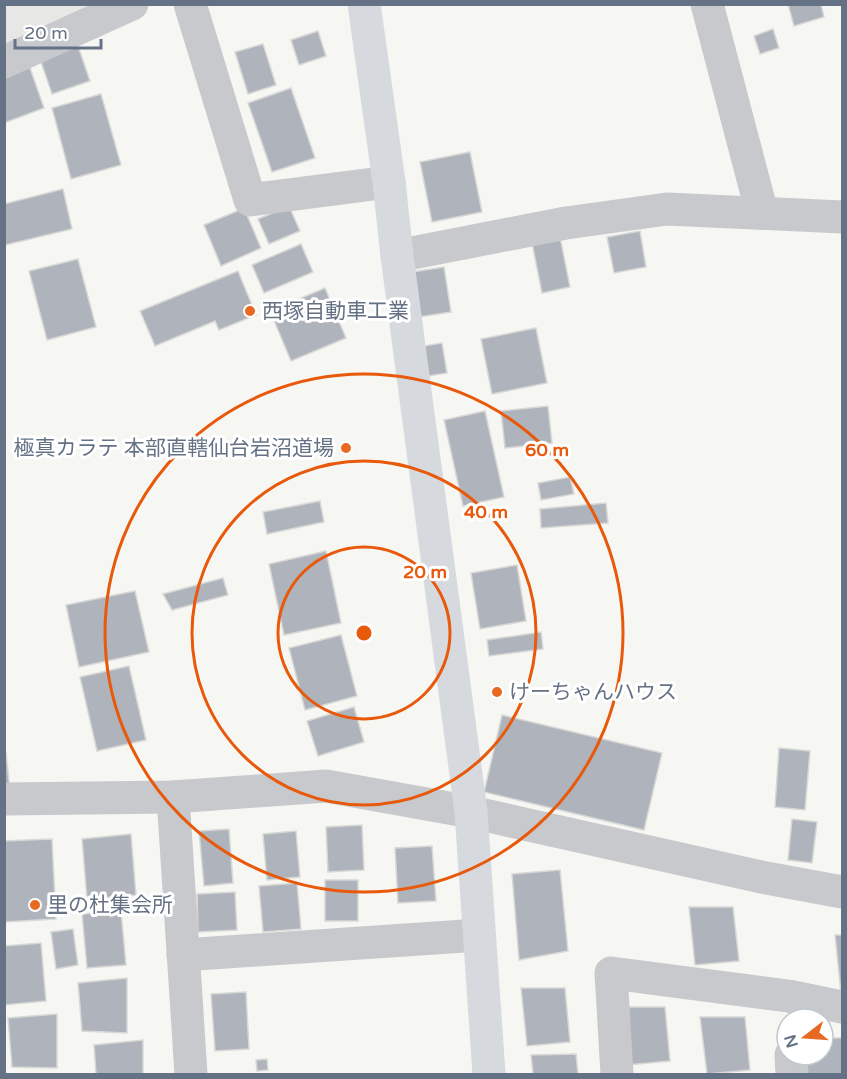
<svg xmlns="http://www.w3.org/2000/svg" width="847" height="1079" viewBox="0 0 847 1079" font-family="'Varela Round','Noto Sans JP',sans-serif">
<style>
.built{fill:#e7e8e6}
.building{fill:#afb4bc;stroke:#d8d8d6;stroke-width:1.5}
.lines{fill:none;stroke-linecap:round;stroke-linejoin:round}
.street{stroke:#c7c9cd;stroke-width:33}
.secondary{stroke:#d6dadf;stroke-width:33}
.ring{fill:none;stroke:#e8590c;stroke-width:3}
.poi-dot{fill:#e76922;stroke:#fff;stroke-width:2}
.labels{text-anchor:middle;stroke-width:6;stroke-linejoin:round;paint-order:stroke}
.poi-label{font-size:21px;fill:#657285;stroke:#fff;text-anchor:start}
.centre{fill:#e8590c;stroke:#fff;stroke-width:3}
.ring-label{font-size:18px;text-anchor:middle;font-weight:bold;fill:#e8590c;stroke:#fff;stroke-width:6;stroke-linejoin:round;paint-order:stroke}
</style>
<rect width="100%" height="100%" fill="#f6f7f3"/>
<polygon class="built" points="5,4 91,4 91,5 5,44"/>
<g class="building">
<polygon points="788,4 821,4 824,17 794,26"/>
<polygon points="773,29 779,48 760,54 754,36"/>
<polygon points="318,31 326,56 299,65 291,40"/>
<polygon points="76,40 90,81 52,94 38,53"/>
<polygon points="263,44 276,85 248,94 235,52"/>
<polygon points="29,65 44,108 4,123 4,74"/>
<polygon points="291,88 315,158 272,172 248,103"/>
<polygon points="101,94 121,165 71,179 52,108"/>
<polygon points="470,152 482,212 432,222 420,162"/>
<polygon points="63,189 72,229 5,245 4,204"/>
<polygon points="289,206 300,231 269,244 258,219"/>
<polygon points="244,208 261,248 221,266 204,225"/>
<polygon points="640,231 646,267 614,273 607,237"/>
<polygon points="560,237 570,287 542,293 532,243"/>
<polygon points="301,244 313,272 264,293 252,265"/>
<polygon points="78,259 96,327 47,340 29,271"/>
<polygon points="444,267 451,312 419,317 412,272"/>
<polygon points="238,271 256,315 219,330 215,321 155,346 140,311"/>
<polygon points="325,288 346,338 291,361 270,311"/>
<polygon points="536,328 547,383 492,394 481,339"/>
<polygon points="442,343 447,373 422,377 417,347"/>
<polygon points="548,406 552,443 505,448 501,411"/>
<polygon points="485,411 504,497 463,506 444,420"/>
<polygon points="570,477 574,494 541,500 538,483"/>
<polygon points="320,501 324,522 267,534 263,512"/>
<polygon points="606,503 608,523 541,528 540,509"/>
<polygon points="326,551 341,623 284,635 269,564"/>
<polygon points="517,565 526,621 480,629 471,573"/>
<polygon points="223,578 228,595 172,610 163,594"/>
<polygon points="135,591 149,652 79,667 66,605"/>
<polygon points="541,632 543,649 489,656 487,640"/>
<polygon points="341,635 357,696 305,710 289,648"/>
<polygon points="129,666 146,740 97,751 80,677"/>
<polygon points="354,707 364,742 318,756 307,721"/>
<polygon points="502,715 662,753 644,830 484,792"/>
<polygon points="779,748 810,751 805,810 775,807"/>
<polygon points="4,753 6,753 10,789 4,789"/>
<polygon points="792,819 817,822 812,863 788,860"/>
<polygon points="362,825 364,870 328,872 326,827"/>
<polygon points="229,829 233,883 204,886 199,831"/>
<polygon points="296,831 300,877 267,880 263,834"/>
<polygon points="131,834 136,895 87,899 82,839"/>
<polygon points="52,839 56,919 4,922 4,841"/>
<polygon points="432,846 436,901 398,903 395,848"/>
<polygon points="560,870 568,951 519,960 512,874"/>
<rect x="325" y="880" width="33" height="41"/>
<polygon points="297,883 301,929 263,932 259,886"/>
<polygon points="235,892 237,930 198,932 197,894"/>
<polygon points="689,907 733,907 739,961 695,965"/>
<polygon points="121,911 126,965 87,968 82,914"/>
<polygon points="73,929 78,965 56,969 51,932"/>
<polygon points="835,935 842,935 842,993 841,993"/>
<polygon points="41,943 46,1001 4,1005 4,946"/>
<polygon points="127,978 127,1033 82,1031 78,983"/>
<polygon points="521,988 565,988 570,1042 527,1046"/>
<polygon points="246,992 249,1049 215,1051 211,994"/>
<polygon points="620,1007 665,1007 670,1061 627,1065"/>
<polygon points="57,1014 57,1068 12,1067 8,1018"/>
<polygon points="700,1017 745,1017 750,1070 707,1074"/>
<polygon points="823,1038 842,1038 842,1074 804,1074 802,1055 823,1055"/>
<polygon points="143,1040 143,1074 96,1074 94,1045"/>
<polygon points="576,1054 578,1074 533,1074 531,1055"/>
<polygon points="267,1059 268,1070 257,1071 256,1060"/>
</g>
<g class="lines">
<g class="street">
<polyline points="190,4 250,200 389,182"/>
<polyline points="707,4 762,213"/>
<polyline points="4,62 132,4"/>
<polyline points="397,256 566,223 667,209 842,217"/>
<polyline points="173,797 191,1074"/>
<polyline points="4,799 173,797 326,786 471,812 761,877 842,892"/>
<polyline points="183,955 479,935"/>
<polyline points="791,1055 792,1074"/>
<polyline points="617,1074 611,973 788,996 842,1007"/>
</g>
<polyline class="secondary" points="364,4 389,182 397,256 471,812 489,1074"/>
</g>
<g class="ring">
<circle cx="364" cy="633" r="86"/>
<circle cx="364" cy="633" r="172"/>
<circle cx="364" cy="633" r="259"/>
</g>
<g class="poi-dot">
<circle cx="250" cy="311" r="6"/>
<circle cx="346" cy="448" r="6"/>
<circle cx="497" cy="692" r="6"/>
<circle cx="35" cy="905" r="6"/>
</g>
<g class="labels">
<g class="poi-label">
<text x="262" y="318">西塚自動車工業</text>
<text x="334" y="455" text-anchor="end">極真カラテ 本部直轄仙台岩沼道場</text>
<text x="509" y="699">けーちゃんハウス</text>
<text x="47" y="912">里の杜集会所</text>
</g>
</g>
<circle cx="364" cy="633" r="9" class="centre"/>
<g class="ring-label">
<text x="547" y="456">60 m</text>
<text x="486" y="518">40 m</text>
<text x="425" y="578">20 m</text>
</g>
<rect width="847" height="1079" fill="none" stroke="#657285" stroke-width="12"/>
<g transform="translate(805 1037) rotate(253)"><circle r="28" fill="#ffffff" stroke="#c1c7ce" stroke-width="1.5"/>
<path d="M0-4.5L10 22L0 15L-10 22Z" fill="#e76922"/>
<text y="-9" font-size="16" font-weight="bold" text-anchor="middle" fill="#657285">N</text>
</g>
<path d="M15 39v9h86v-9" fill="none" stroke="#657285" stroke-width="3"/>
<text x="24" y="39" font-size="18" fill="#657285" stroke="#ffffff" stroke-width="4.5" paint-order="stroke">20 m</text>
</svg>
